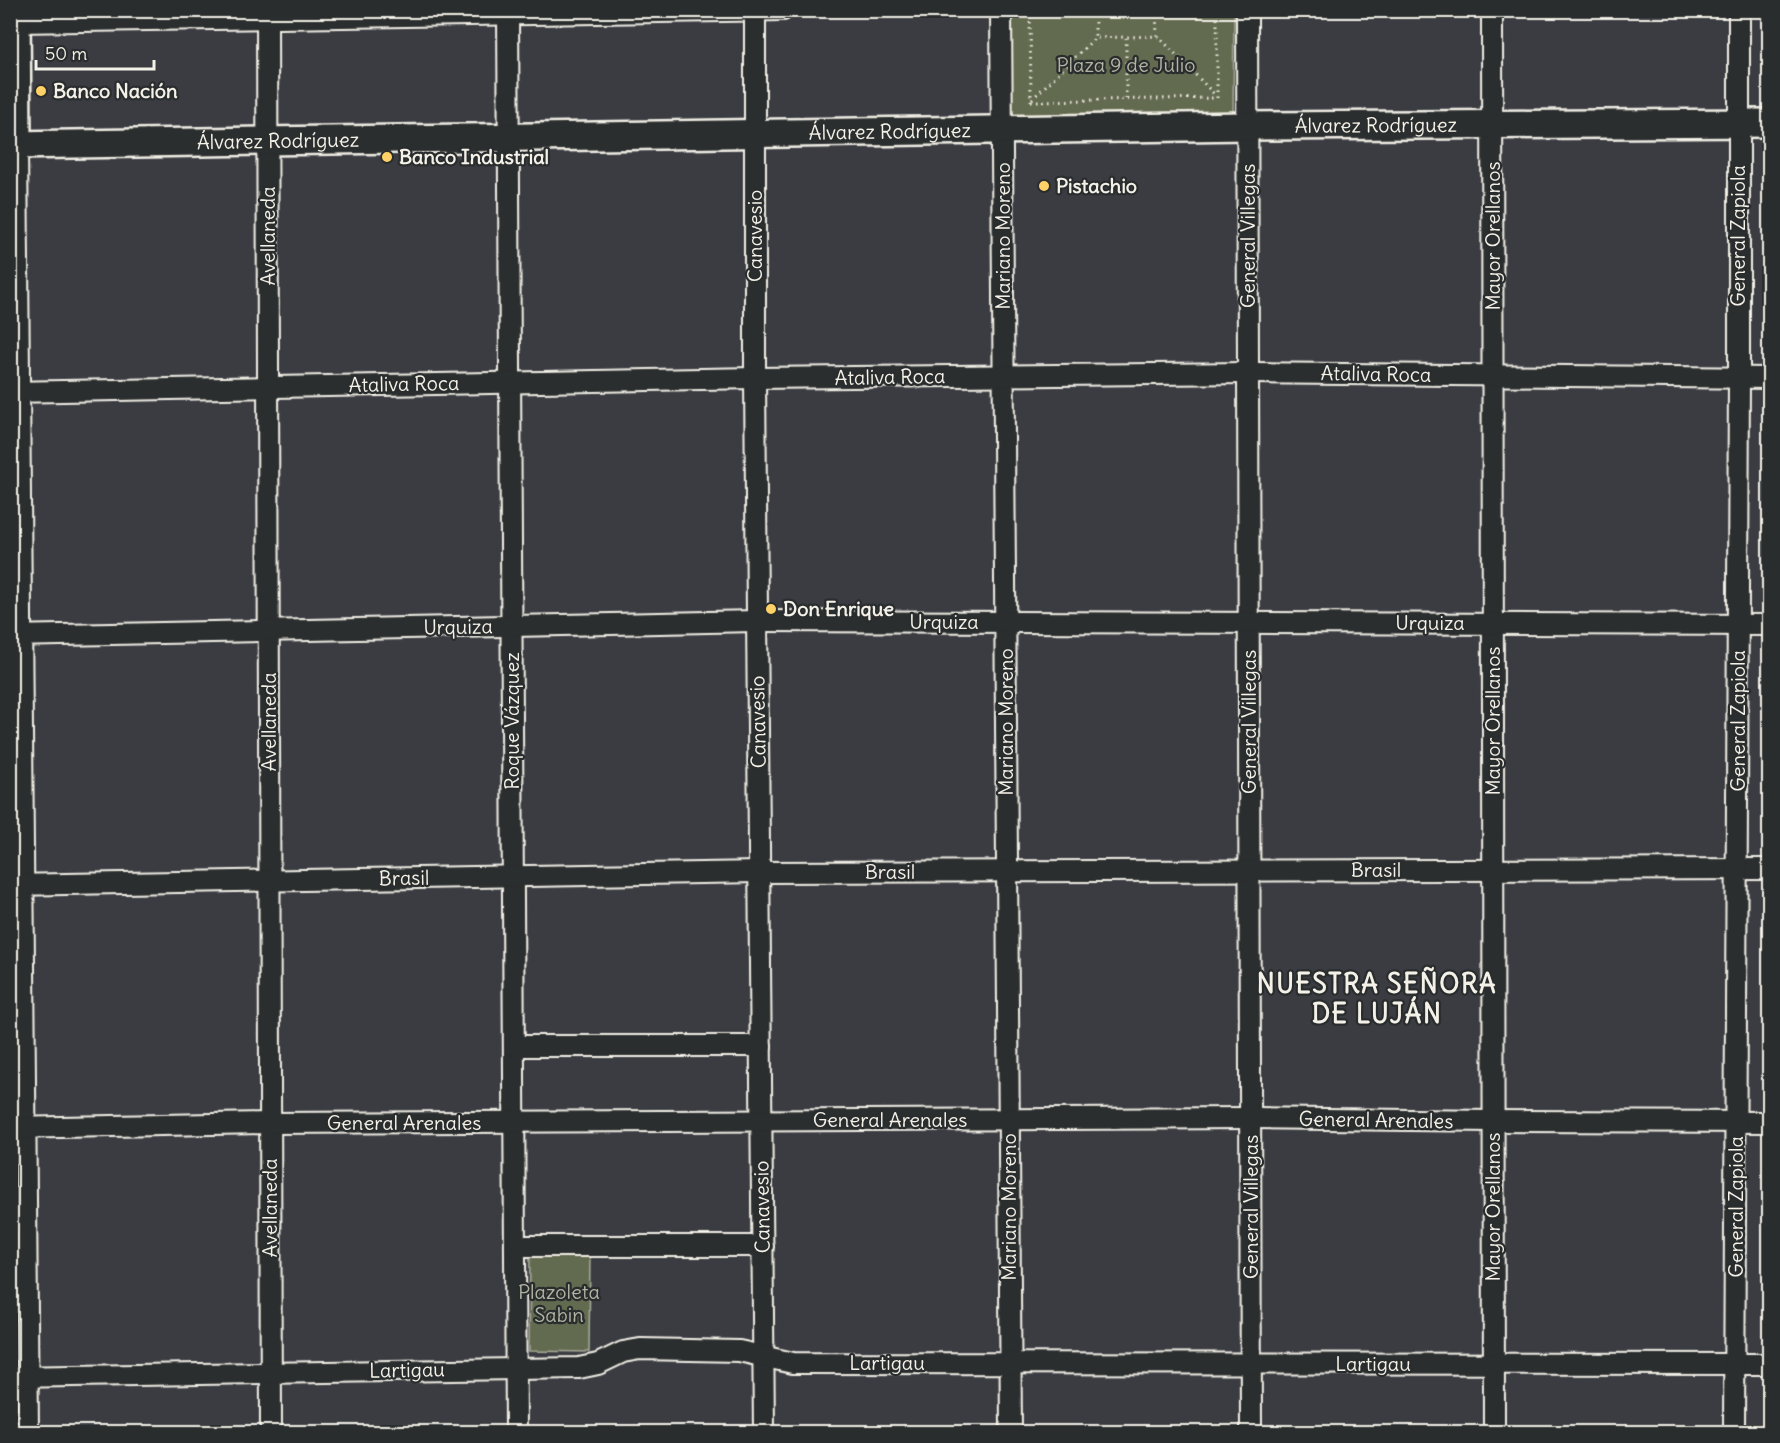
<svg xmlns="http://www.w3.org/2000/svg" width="1780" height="1443" viewBox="0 0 1780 1443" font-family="Delius,sans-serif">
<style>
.green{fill:#626a4f;stroke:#abae9c;stroke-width:1.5}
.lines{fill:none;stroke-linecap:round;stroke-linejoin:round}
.street-casing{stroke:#f4f1e8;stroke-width:24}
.secondary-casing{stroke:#f4f1e8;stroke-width:32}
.path{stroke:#f4f1e8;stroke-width:3;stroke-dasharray:1.5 4.5;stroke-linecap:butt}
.street{stroke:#2a2d2e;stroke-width:20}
.secondary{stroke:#2a2d2e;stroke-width:27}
.poi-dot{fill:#ffd166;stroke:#2a2d2e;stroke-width:2}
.labels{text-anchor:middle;stroke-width:4.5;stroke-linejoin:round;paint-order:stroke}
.park-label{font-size:20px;fill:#b2b4a3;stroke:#2a2d2e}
.poi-label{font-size:20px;font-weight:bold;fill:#f4f1e8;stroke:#2a2d2e;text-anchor:start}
.street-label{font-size:20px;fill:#f4f1e8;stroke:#2a2d2e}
.district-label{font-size:26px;font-weight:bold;letter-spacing:1.5px;fill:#f4f1e8;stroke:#2a2d2e}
</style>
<rect width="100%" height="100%" fill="#3a3c42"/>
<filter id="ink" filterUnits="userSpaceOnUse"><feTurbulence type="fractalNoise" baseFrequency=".0167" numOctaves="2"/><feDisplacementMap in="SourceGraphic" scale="12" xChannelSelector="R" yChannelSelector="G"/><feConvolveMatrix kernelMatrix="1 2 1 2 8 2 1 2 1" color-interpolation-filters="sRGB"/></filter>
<g filter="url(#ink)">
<g class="green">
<polygon points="1009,11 1234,11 1233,119 1010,121"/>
<polygon points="530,1255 590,1255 589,1352 529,1351"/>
</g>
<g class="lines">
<defs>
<g id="street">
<polyline points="267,10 271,1432"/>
<polyline points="508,10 516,1432"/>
<polyline points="755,10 755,378 764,1432"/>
<polyline points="1001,10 1011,1432"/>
<polyline points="1247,10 1251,1432"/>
<polyline points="1492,10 1494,1432"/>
<polyline points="16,22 783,10"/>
<polyline points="17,145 28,1432"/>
<polyline points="10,392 755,378 1248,373 1770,378"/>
<polyline points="10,636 757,621 1770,625"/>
<polyline points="10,885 759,872 1770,869"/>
<polyline points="514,1046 761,1046"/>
<polyline points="10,1128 269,1123 1250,1118 1493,1121 1770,1122"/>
<polyline points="515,1246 763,1246"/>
<polyline points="10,1377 579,1368 598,1364 623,1352 640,1349 739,1351 793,1363 1770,1364"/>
<polyline points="1734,1432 1739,378 1739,10"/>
</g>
<g id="secondary">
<polyline points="16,10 17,145"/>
<path id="s1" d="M10,145L1247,126L1770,123"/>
</g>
</defs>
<use href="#street" class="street-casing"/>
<use href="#secondary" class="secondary-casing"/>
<g class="path">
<polyline points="1030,10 1031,101"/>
<polyline points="1095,10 1095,38"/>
<polyline points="1158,36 1216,96"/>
<polyline points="1217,98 1217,10"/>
<polyline points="1032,99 1095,38 1157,36 1156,10"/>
<polyline points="1126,99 1126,38"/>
<polyline points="1031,101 1217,98"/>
</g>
<use href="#street" class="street"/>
<use href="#secondary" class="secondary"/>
</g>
</g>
<g class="poi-dot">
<circle cx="41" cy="91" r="6"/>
<circle cx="387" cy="157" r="6"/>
<circle cx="1044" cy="186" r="6"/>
<circle cx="771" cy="609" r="6"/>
</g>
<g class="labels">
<g class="park-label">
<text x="1126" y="72">Plaza 9 de Julio</text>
<text x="559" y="1299">Plazoleta<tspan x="559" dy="23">Sabin</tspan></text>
</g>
<g class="poi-label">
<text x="53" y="98">Banco Nación</text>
<text x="399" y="164">Banco Industrial</text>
<text x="1056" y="193">Pistachio</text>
<text x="783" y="616">Don Enrique</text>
</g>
<g class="street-label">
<text dy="7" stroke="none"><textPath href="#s1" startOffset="1366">Álvarez Rodríguez</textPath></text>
<text dy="7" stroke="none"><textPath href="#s1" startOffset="880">Álvarez Rodríguez</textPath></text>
<text dy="7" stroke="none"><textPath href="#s1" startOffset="268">Álvarez Rodríguez</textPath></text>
<text transform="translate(268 236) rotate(-90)" y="7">Avellaneda</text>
<text transform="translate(755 236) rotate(-90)" y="7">Canavesio</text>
<text transform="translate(1003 236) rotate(-90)" y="7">Mariano Moreno</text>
<text transform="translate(1248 236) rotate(-90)" y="7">General Villegas</text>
<text transform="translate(1493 236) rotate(-90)" y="7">Mayor Orellanos</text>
<text transform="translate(1738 236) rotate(-90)" y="7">General Zapiola</text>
<text transform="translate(1376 374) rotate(1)" y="7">Ataliva Roca</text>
<text transform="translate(890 377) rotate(-1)" y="7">Ataliva Roca</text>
<text transform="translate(404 384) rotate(-1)" y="7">Ataliva Roca</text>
<text x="944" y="629">Urquiza</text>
<text x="1430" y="630">Urquiza</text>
<text transform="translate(458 627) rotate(-1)" y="7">Urquiza</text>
<text transform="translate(512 721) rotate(-90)" y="7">Roque Vázquez</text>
<text transform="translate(1493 721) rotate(-90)" y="7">Mayor Orellanos</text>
<text transform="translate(1738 721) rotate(-90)" y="7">General Zapiola</text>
<text transform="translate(269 722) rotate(-90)" y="7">Avellaneda</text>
<text transform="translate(758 722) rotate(-91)" y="7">Canavesio</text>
<text transform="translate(1006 722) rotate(-90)" y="7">Mariano Moreno</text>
<text transform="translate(1249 722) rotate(-90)" y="7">General Villegas</text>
<text x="1376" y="877">Brasil</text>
<text x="890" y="879">Brasil</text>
<text transform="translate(404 878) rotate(-1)" y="7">Brasil</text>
<text x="890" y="1127">General Arenales</text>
<text transform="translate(1376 1120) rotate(1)" y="7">General Arenales</text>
<text x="404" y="1130">General Arenales</text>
<text transform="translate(762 1207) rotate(-91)" y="7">Canavesio</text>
<text transform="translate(1009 1207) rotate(-90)" y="7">Mariano Moreno</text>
<text transform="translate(1251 1207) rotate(-90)" y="7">General Villegas</text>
<text transform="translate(1493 1207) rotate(-90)" y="7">Mayor Orellanos</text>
<text transform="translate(1736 1207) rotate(-90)" y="7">General Zapiola</text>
<text transform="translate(270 1208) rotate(-90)" y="7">Avellaneda</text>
<text x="887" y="1370">Lartigau</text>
<text x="1373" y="1371">Lartigau</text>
<text transform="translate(407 1370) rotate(-1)" y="7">Lartigau</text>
</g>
<g class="district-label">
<text x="1377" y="993">NUESTRA SEÑORA<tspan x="1377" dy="30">DE LUJÁN</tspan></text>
</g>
</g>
<rect width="1780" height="1443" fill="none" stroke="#2a2d2e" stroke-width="36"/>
<rect x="18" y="18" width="1744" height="1407" fill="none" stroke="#f4f1e8" stroke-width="2" filter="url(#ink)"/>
<path d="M36 60v9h118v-9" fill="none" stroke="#f4f1e8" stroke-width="3"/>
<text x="45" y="60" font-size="18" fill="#f4f1e8" stroke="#2a2d2e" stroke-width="4.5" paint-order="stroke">50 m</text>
</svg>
